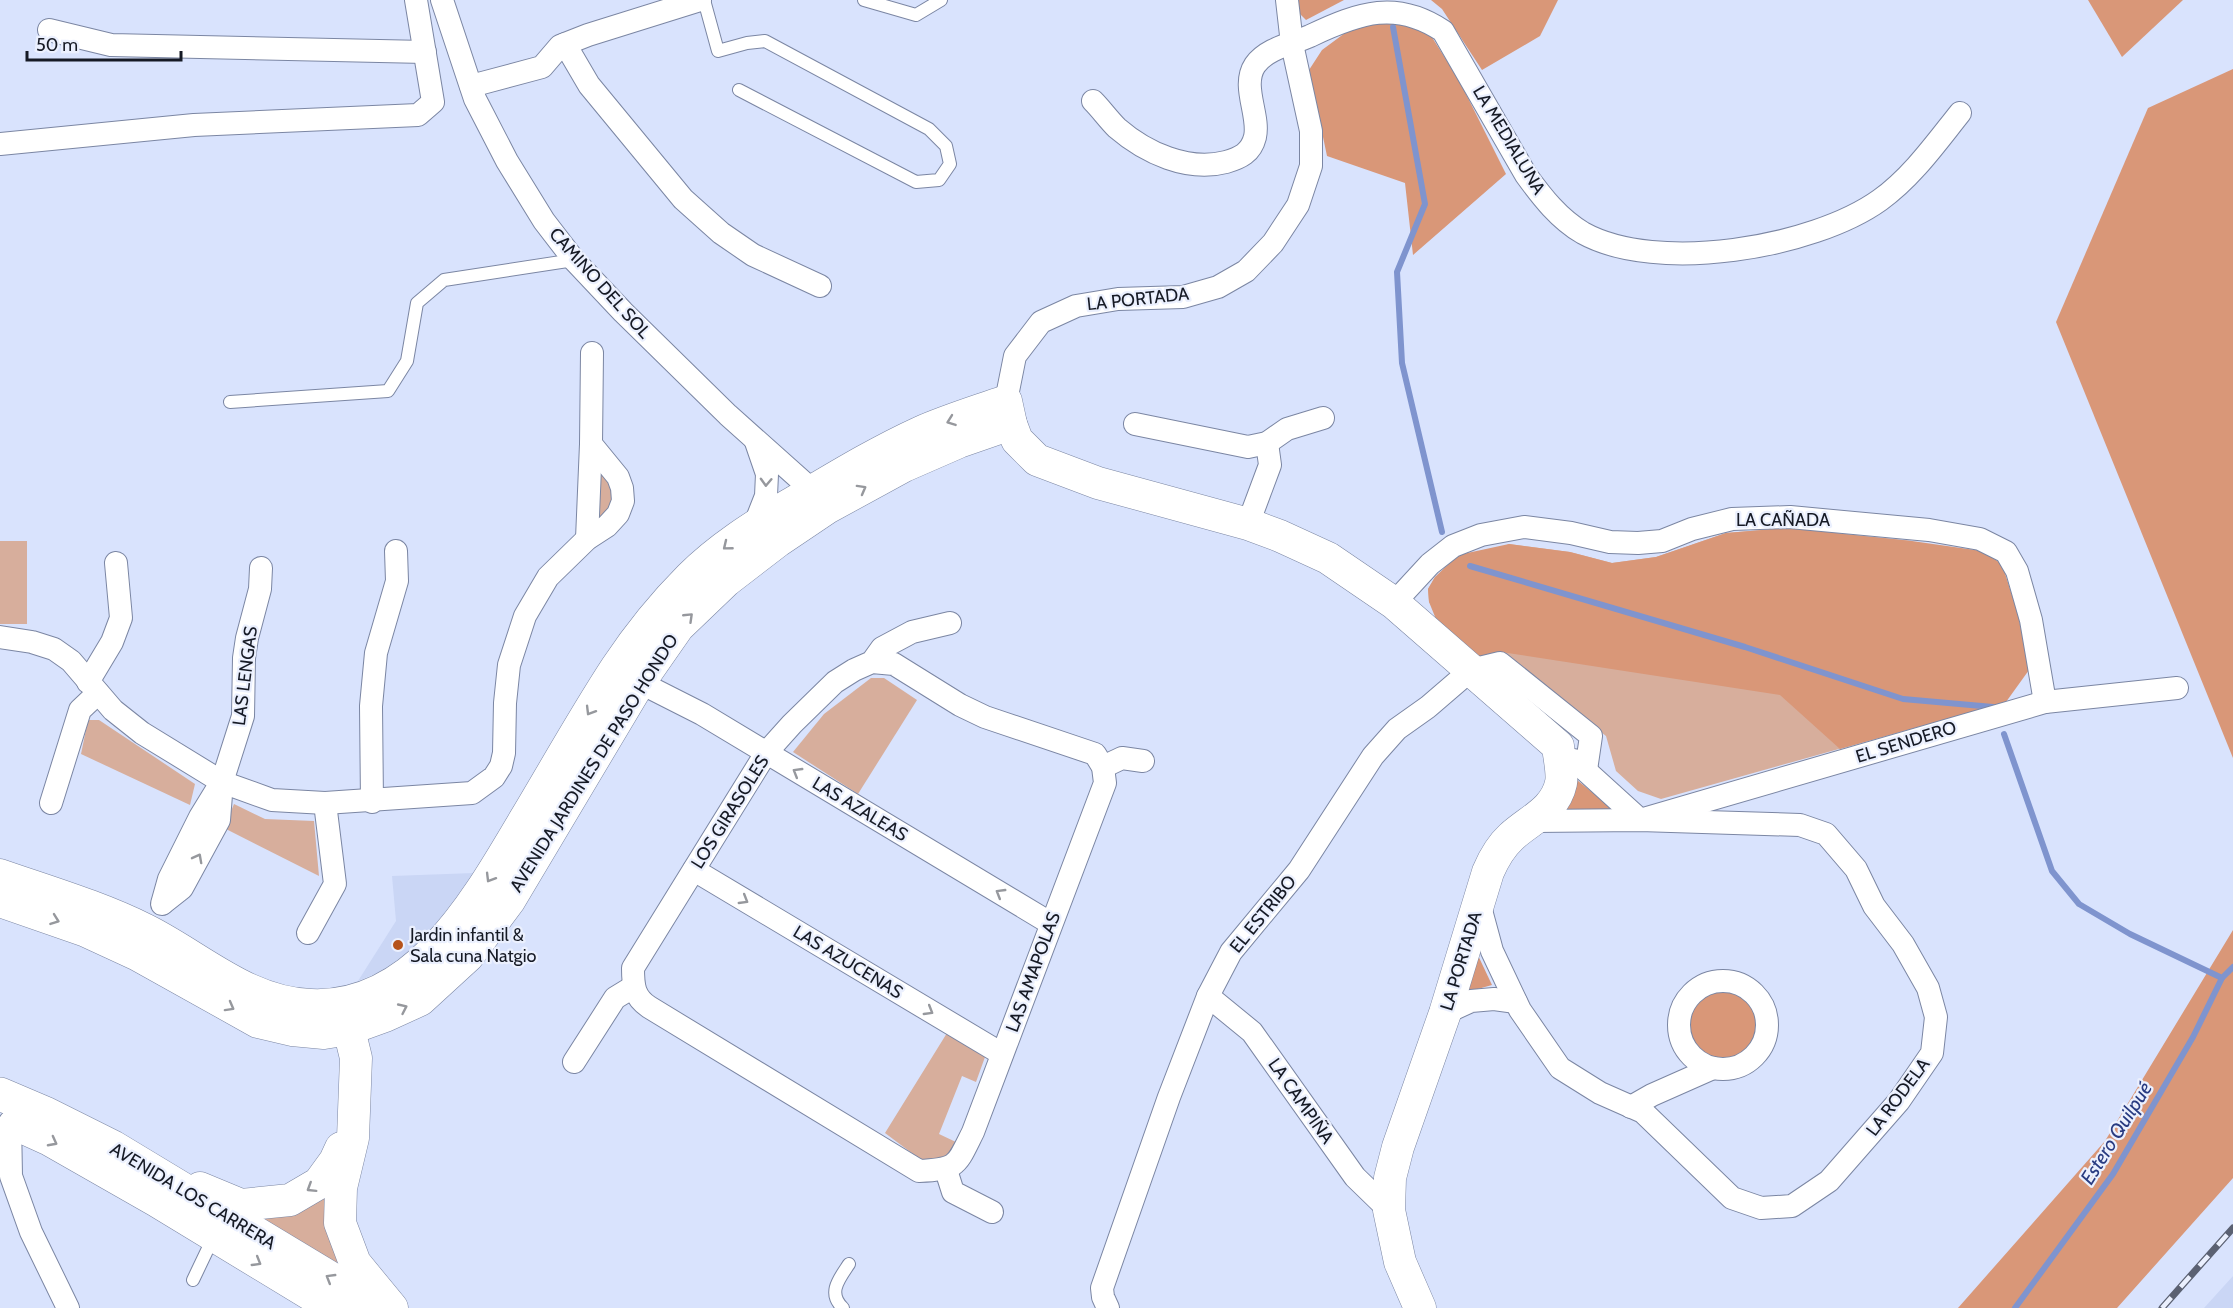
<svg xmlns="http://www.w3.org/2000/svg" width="2233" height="1308" viewBox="0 0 2233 1308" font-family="Cabin,sans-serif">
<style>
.built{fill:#cad6f5}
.green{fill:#d7ae9c}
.forest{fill:#d99778}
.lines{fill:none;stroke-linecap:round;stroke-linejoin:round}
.stream{stroke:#7f94ce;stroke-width:6}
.lane-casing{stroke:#7b86a3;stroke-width:14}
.street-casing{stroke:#7b86a3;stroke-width:24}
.secondary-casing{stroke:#7b86a3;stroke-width:33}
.primary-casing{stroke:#7b86a3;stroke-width:34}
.lane{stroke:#fff;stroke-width:12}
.street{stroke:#fff;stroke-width:22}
.secondary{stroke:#fff;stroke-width:32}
.primary{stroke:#fff;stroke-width:33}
.rail-casing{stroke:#5b6172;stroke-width:7}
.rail{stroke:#ebf0fe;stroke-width:4.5;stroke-dasharray:14;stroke-linecap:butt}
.oneway{stroke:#96989d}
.poi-dot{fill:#b6531b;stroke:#ebf0fe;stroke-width:2}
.labels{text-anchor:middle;stroke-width:4.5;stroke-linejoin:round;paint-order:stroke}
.street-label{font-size:18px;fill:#161a25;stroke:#ebf0fe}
.poi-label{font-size:18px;fill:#161a25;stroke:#ebf0fe;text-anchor:start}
.water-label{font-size:20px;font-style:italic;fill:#293b81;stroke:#ebf0fe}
</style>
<rect width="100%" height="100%" fill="#d9e3fd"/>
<g class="built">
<polygon points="474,873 439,924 394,966 358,981 396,921 392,876"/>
<polygon points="2233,1276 2233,1308 2204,1308"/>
</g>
<g class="green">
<polygon points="599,471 616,491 600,526 596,477"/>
<polygon points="1787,528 1912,541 2006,702 1661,799 1638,791 1616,771 1606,736 1501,652 1481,659 1429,602 1428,589 1435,577 1509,544 1570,552 1612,563 1656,557 1726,533"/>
<rect x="0" y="541" width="27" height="83"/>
<polygon points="871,678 884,678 917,700 858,794 793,752 824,714"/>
<polygon points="88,720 99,720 195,784 190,805 81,754"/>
<polygon points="234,804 265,819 314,821 319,876 224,828"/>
<polygon points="947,1033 985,1057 976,1082 962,1076 939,1134 958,1143 946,1159 925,1163 885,1133"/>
<polygon points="336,1177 346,1276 249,1215"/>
</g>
<g class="forest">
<polygon points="1298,0 1344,0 1306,20 1298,12"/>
<polygon points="1431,0 1558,0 1540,36 1482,70 1442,9"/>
<polygon points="2088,0 2183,0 2122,57"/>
<polygon points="1377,17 1423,23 1459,80 1506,174 1413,255 1405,183 1327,156 1309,70 1322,50 1345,33"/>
<polygon points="2233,69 2233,758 2056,322 2148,108"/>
<polygon points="1787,528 1912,541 1982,551 2002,564 2018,614 2029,670 2006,702 1840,749 1780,695 1501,652 1481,659 1438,624 1429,602 1428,589 1435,577 1458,555 1509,544 1570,552 1612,563 1656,557 1726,533"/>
<polygon points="1577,780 1614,810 1561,812"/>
<polygon points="2233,930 2233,1178 2117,1308 1958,1308 2105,1141"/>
<polygon points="1475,949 1492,985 1460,994"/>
<circle cx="1723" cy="1024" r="35"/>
</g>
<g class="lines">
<g class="stream">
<polyline points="1393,27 1425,204 1397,272 1402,363 1442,532"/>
<polyline points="1470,566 1745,647 1903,699 1993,707"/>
<polyline points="2004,734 2052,871 2079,904 2130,934 2222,978"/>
<polyline points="2015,1308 2113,1174 2193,1037 2222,978 2233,967"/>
</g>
<defs>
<g id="lane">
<polyline points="704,0 718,51 747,43 765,41 929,129 946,146 950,164 939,180 916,182 739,90"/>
<polyline points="864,0 916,15 941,0"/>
<polyline points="230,402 388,391 407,361 417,303 444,280 574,260"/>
<polyline points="193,1280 213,1238"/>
<path d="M843,1308C827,1293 839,1279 849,1264"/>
</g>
<g id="street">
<polyline points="442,0 475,99 507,161 544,221 574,260 623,312 728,415 812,490 822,502"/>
<polyline points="49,30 111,45 425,52"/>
<polyline points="565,44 589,85 683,199 721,233 753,255 820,286"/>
<polyline points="471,86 542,67 560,46 588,35 700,0"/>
<path d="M1093,101C1101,109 1108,119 1117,128C1146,153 1188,172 1226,162C1240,158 1251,153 1255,137C1260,115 1241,86 1255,65C1267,48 1292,44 1310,36C1360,12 1397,0 1443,31L1526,175C1542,197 1559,219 1583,233C1657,274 1813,248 1880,200C1912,177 1936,143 1960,113"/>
<polyline points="0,144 194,125 418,115 433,102 416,0"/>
<polyline points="1006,401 1015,356 1041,322 1076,306 1118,299 1183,297 1218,287 1246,271 1273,243 1298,205 1311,166 1311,131 1292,44 1287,0"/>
<polyline points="1135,424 1248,447 1267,443 1287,429 1323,418"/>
<polyline points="755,524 766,496 767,474 756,442"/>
<polyline points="1248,524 1270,465 1267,443"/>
<polyline points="587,539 591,444"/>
<polyline points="1394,603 1430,564 1453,546 1481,535 1524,527 1571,533 1610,542 1638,543 1662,541 1692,529 1732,519 1790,517 1929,530 1980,539 2006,552 2017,571 2031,620 2045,702"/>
<polyline points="0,637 32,642 54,649 71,661 113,710 142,733 222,782 272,800 325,803 472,793 494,777 501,766 504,753 505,703 509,665 525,616 548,577 587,539 607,526 618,514 623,501 622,488 618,477 591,444 592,353"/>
<path d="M872,662L894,664L960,705L985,717L1095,754L1103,767L1105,783L973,1132C956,1166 958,1169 919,1171L649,1007C634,997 633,986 633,968L766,753L792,724L835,682L854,670L872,662L882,648L912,632L950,623"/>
<polyline points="627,676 702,714 1050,923"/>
<polyline points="88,682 112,642 121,618 116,563"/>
<polyline points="1574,760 1640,820 2045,702 2177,688"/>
<polyline points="1103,767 1122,758 1143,761"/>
<polyline points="372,802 371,706 376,653 397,581 396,551"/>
<polyline points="51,803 80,710 98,693"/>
<polyline points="694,870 1002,1054"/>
<polyline points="163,903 182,888 219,820 222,782 243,716 244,658 247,638 260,589 261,568"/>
<polyline points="1479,903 1492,951 1520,1010 1560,1068 1600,1093 1643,1112 1732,1198 1761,1208 1792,1206 1829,1181 1899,1101 1932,1053 1936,1017 1928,988 1903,944 1874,906 1856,869 1826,834 1800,825 1640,820 1534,821"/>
<polyline points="162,904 169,879 200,817 219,786"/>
<polyline points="308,933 335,884 325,803"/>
<circle cx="1723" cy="1025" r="44"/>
<polyline points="1208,996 1252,1032 1355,1177 1389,1210"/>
<polyline points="1445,1013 1471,1001 1494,999 1516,1002"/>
<polyline points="574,1062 615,998 633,987"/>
<polyline points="1631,1107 1652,1095 1713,1068"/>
<polyline points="10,1122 11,1176 31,1232 68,1308"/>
<polyline points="946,1170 953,1192 992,1212"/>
<polyline points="1108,1308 1103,1297 1102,1288 1169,1097 1208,996 1231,952 1299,870 1373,756 1397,729 1428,707 1471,670 1500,663 1591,736 1586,770"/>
</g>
<g id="secondary">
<path d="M0,875C49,892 100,907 146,930C200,957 247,1003 311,1005C417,1010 478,898 525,819C555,769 584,717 616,668C638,635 662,605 690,577C719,548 754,526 789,505C833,479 875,453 921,432C948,420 978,411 1006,401L1011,424L1017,440L1037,460L1098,483L1248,524L1280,536L1328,558L1394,603L1558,746C1559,757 1563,773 1561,783C1555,811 1529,820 1511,837C1500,847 1494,858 1488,872L1445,1013L1398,1147L1390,1178L1389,1210L1400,1262L1420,1308"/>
<polyline points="0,901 86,931 138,955 258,1022 292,1030 324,1033 349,1029 385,1016 420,1000 468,956 509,901 639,683 678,627 726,581 778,541 827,508 904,466 959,442 1011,424"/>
<polyline points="344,1009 356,1058 353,1138 341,1188 340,1223 355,1263 392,1308"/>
<polyline points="200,1188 241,1205 290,1200 319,1183 335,1161 341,1148"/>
</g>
<g id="primary">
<polyline points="0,1094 47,1114 113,1147 380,1308"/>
<polyline points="16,1124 49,1139 156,1200 334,1308"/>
</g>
</defs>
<use href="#lane" class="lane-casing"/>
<use href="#street" class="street-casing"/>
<use href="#secondary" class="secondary-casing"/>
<use href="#primary" class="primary-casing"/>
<use href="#lane" class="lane"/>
<use href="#street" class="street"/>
<use href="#secondary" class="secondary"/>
<use href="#primary" class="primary"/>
<defs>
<polyline id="rail" points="2162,1308 2233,1228"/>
</defs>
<use href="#rail" class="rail-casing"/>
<use href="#rail" class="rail"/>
</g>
<defs><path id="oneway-chevron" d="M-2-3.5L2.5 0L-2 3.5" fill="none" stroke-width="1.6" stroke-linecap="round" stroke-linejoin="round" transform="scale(1.5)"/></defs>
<g class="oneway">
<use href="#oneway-chevron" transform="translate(951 421) rotate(160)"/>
<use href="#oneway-chevron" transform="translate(766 482) rotate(92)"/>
<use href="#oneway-chevron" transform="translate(862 489) rotate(-29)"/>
<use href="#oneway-chevron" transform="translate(727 546) rotate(141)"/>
<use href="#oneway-chevron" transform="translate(689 617) rotate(-44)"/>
<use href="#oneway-chevron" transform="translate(590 711) rotate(121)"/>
<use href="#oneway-chevron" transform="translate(797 772) rotate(-149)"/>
<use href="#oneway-chevron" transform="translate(198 858) rotate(-62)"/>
<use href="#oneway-chevron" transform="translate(490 878) rotate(121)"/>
<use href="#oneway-chevron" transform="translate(1000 893) rotate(-149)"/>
<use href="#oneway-chevron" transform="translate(744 900) rotate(31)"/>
<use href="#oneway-chevron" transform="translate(55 920) rotate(20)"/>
<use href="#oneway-chevron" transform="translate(230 1007) rotate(29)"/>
<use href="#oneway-chevron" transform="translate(403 1008) rotate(-25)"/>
<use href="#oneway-chevron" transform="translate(929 1011) rotate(31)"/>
<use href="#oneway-chevron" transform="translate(53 1142) rotate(28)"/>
<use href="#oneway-chevron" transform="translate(311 1188) rotate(148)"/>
<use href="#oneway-chevron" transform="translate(257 1262) rotate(31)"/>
<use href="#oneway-chevron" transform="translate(330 1278) rotate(-149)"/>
</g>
<circle class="poi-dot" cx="398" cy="945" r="6"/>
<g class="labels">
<g class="street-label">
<text transform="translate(1509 140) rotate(59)" y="6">LA MEDIALUNA</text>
<text transform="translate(600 283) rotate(48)" y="6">CAMINO DEL SOL</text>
<text transform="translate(1138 299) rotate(-6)" y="6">LA PORTADA</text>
<text x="1783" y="526">LA CAÑADA</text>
<text transform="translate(245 676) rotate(-83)" y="6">LAS LENGAS</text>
<text transform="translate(1906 742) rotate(-17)" y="6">EL SENDERO</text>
<text transform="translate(594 763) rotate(-58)" y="6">AVENIDA JARDINES DE PASO HONDO</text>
<text transform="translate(860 809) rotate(31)" y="6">LAS AZALEAS</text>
<text transform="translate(730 812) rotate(-58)" y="6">LOS GIRASOLES</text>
<text transform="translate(1263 914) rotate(-51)" y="6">EL ESTRIBO</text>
<text transform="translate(1461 961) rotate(-73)" y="6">LA PORTADA</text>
<text transform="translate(848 962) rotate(31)" y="6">LAS AZUCENAS</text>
<text transform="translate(1033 972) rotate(-70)" y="6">LAS AMAPOLAS</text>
<text transform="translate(1898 1097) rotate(-53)" y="6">LA RODELA</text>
<text transform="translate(1301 1101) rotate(55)" y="6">LA CAMPIÑA</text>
<text transform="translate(193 1196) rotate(31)" y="6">AVENIDA LOS CARRERA</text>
</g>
<g class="poi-label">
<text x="410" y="941">Jardin infantil &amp;<tspan x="410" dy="21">Sala cuna Natgio</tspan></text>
</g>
<g class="water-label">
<text transform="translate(2116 1133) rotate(-58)" y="7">Estero Quilpué</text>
</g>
</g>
<path d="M27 51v9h154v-9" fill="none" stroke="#161a25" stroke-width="3"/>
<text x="36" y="51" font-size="18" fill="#161a25" stroke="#ebf0fe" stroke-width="4.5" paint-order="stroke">50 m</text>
</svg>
